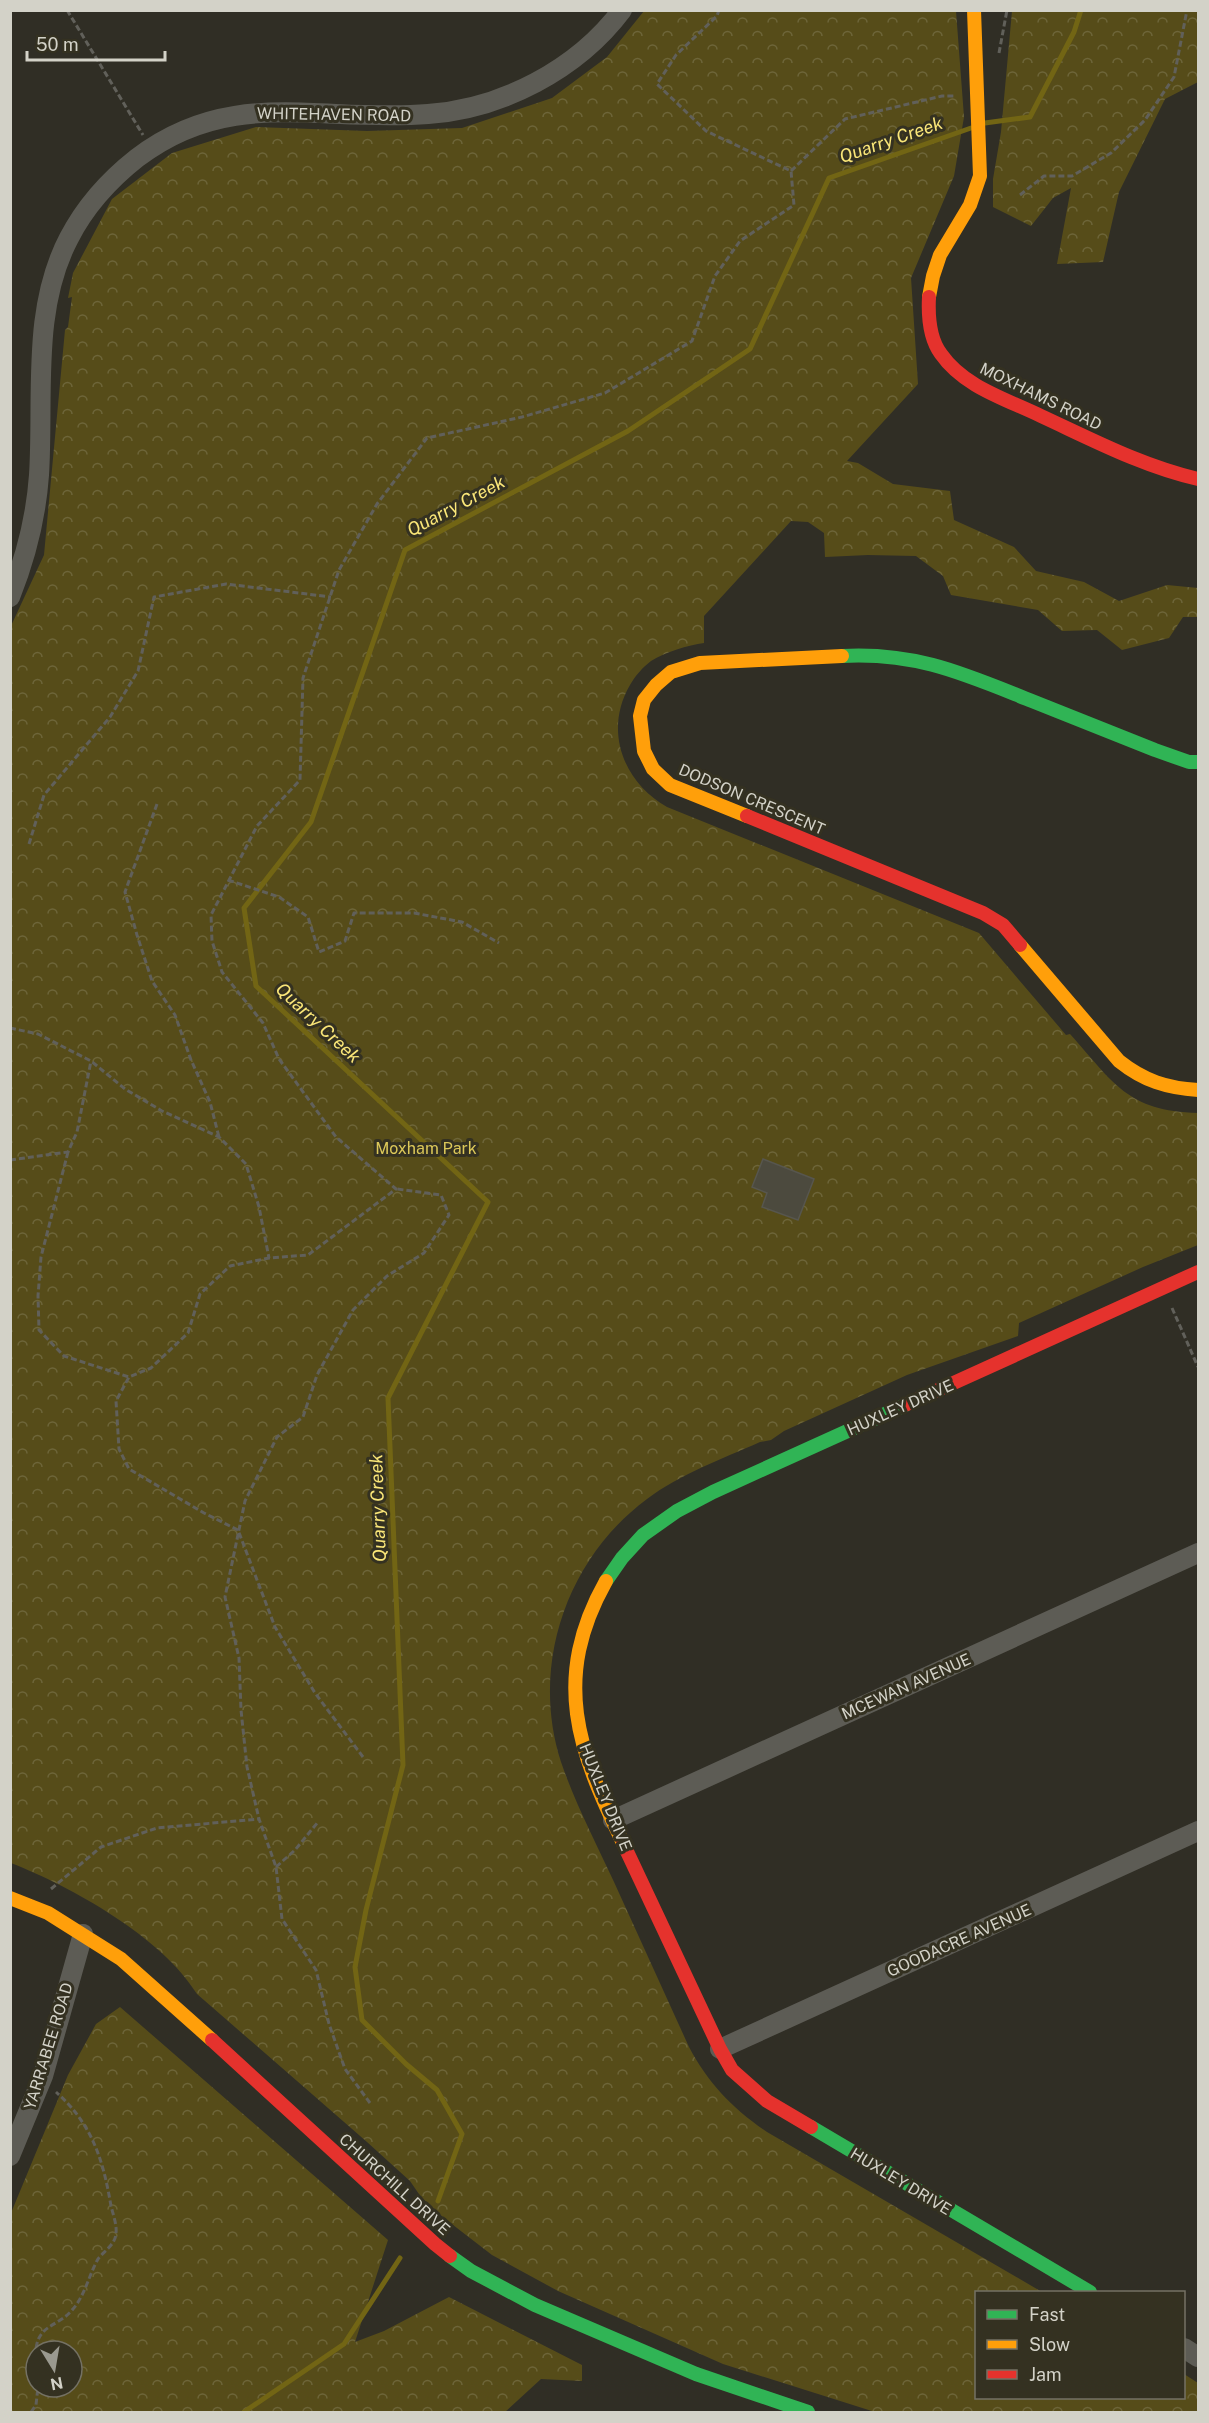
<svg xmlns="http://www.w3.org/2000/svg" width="1209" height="2423" viewBox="0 0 1209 2423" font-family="'Public Sans',sans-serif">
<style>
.forest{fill:url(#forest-crowns);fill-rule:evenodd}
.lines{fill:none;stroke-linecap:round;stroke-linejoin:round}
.stream{stroke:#726514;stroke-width:5}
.building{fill:#4c4a3e;stroke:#57564e;stroke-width:1.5}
.path{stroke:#61605a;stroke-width:3;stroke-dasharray:6 3;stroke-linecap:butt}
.street{stroke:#5d5c55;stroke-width:20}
.fast{stroke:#30b455;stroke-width:14}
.slow{stroke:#ff9f0a;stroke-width:14}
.jam{stroke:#e5322d;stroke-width:14}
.labels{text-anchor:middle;stroke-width:6;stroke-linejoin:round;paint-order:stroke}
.street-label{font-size:16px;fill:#d3d2c8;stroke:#343121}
.park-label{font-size:16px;fill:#dcc859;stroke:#343121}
.water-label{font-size:18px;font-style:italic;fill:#fae678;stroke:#343121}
</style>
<defs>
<pattern id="forest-crowns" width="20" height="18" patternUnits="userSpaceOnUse" patternTransform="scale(1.5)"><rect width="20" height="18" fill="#564c19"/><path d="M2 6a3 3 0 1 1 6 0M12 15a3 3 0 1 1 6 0" fill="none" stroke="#6d6539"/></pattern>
</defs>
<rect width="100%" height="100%" fill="#302e25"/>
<g class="forest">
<path d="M644,11H956L964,117L954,176L911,278L918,384L847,461L858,463L893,484L950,491L954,520L1014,547L1036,571L1084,582L1119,601L1167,585L1198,588V617H1183L1169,638L1122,650L1097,630L1062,631L1038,610L951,595L943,576L916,556L868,555L825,557L824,533L808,522L791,521L704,616V643C688,645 665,652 651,661C643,667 635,676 630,685C603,731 624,783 667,807L979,933L1066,1035L1070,1034C1114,1083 1127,1111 1198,1113V1245L1143,1267L1019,1323L1018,1336L907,1375L784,1431L771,1440L760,1442C722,1459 680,1474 647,1499C566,1559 530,1666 561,1762C575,1803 596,1843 614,1882C639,1937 664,1992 689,2047C708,2083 733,2109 767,2132L1042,2292H976V2398H1184V2374L1198,2383V2412H875L723,2364L558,2291L492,2255L444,2218L421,2197L410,2181L367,2142L197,1994C162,1937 72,1887 11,1863L10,628L44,555L65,330L68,327L72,297L68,298L73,273L112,199L172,153L256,127L367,131L462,128L552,98L607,57Z"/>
<polygon points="1012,11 1198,11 1198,82 1165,99 1119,192 1103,262 1057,264 1071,188 1053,198 1031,226 993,207 993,179 1001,132"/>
<path d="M120,2007L388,2240L355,2342L384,2331L449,2297L582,2365V2381L541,2379L505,2412H11V2213L68,2075L96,2024ZM36,2351H72V2387H36Z"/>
</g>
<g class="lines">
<g class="stream">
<polyline points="985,123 1030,117 1074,32 1081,10"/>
<polyline points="438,2201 462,2134 437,2090 406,2064 362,2020 355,1967 366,1910 403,1765 388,1398 488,1202 256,986 244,908 311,822 405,550 628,431 750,349 829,178 971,128"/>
<polyline points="244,2412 344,2344 400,2258"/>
</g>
</g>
<polygon class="building" points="763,1159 814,1179 798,1220 762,1207 767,1193 752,1187"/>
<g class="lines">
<g class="path">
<polyline points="67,10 143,135"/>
<polyline points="999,53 1007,10"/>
<polyline points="791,171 845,119 942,96 955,96"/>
<polyline points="1020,195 1044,176 1072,176 1111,153 1145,120 1174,77 1187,10"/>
<polyline points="157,804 125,892 137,935 152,981 175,1015 191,1060 210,1102 219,1137"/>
<polyline points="29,844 44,795 110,717 138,671 154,597 226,584 331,597"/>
<polyline points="228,880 279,897 308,917 319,952 345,941 354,913 414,913 462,922 499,943"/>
<polyline points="10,1028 38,1034 91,1061 125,1089 162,1111 219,1137 246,1164 259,1207 269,1258"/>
<polyline points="68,1152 41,1257 38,1296 39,1330 64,1356 129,1377"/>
<polyline points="10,1160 68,1152 77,1132 91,1061"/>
<polyline points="1172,1308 1198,1367"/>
<polyline points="363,1757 315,1693 275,1627 238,1530 204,1513 129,1469 119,1449 116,1401 129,1377 151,1368 188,1333 200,1294 230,1266 269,1258 308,1255 396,1189 336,1137 279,1059 263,1023 222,972 212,941 211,915 257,826 300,780 303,678 339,570 377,504 427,438 522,417 605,393 692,341 715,276 740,241 794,205 791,171 706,131 657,84 676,55 717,16 719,10"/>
<polyline points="276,1867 295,1850 318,1822"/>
<polyline points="51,1889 101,1847 157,1828 259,1819"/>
<polyline points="370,2103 345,2069 329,2024 316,1970 282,1919 276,1867 259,1819 247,1767 241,1710 239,1658 225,1597 245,1501 277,1437 303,1417 317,1375 353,1310 387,1276 424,1253 449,1215 441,1195 397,1189"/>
<path d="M36,2357C34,2324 58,2328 73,2309C85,2295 89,2275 98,2259C104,2251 116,2244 116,2233C117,2225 113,2214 111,2206C103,2159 92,2124 56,2092"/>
<polyline points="31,2412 36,2405 38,2387"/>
</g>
<g class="street">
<path d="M10,597C26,557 36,518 39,475C44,397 31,310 69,238C85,207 109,180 137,158C231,86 321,123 428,114C501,109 577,70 622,10"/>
<polyline points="613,1820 1198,1553"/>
<polyline points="720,2049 1198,1831"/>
<polyline points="10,2156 43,2076 83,1934"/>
<polyline points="1184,2348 1198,2357"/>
</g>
<g class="fast">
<path d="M842,656C917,652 964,674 1032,701C1073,717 1114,734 1155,750L1189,762H1198"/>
<polyline points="606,1581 622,1558 643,1535 677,1511 713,1492 905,1405"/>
<polyline points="811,2127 1090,2292"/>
<polyline points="450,2256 471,2271 535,2305 696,2374 808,2412"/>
</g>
<g class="slow">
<polyline points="929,297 933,276 940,255 970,205 980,176 974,10"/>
<polyline points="747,816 670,785 653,769 644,751 640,716 644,700 656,685 671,672 700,663 842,656"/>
<path d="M1020,945L1119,1061C1144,1081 1167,1088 1198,1090"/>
<path d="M606,1581C551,1679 578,1750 623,1843"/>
<polyline points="10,1898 48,1913 121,1959 212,2040"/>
</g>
<g class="jam">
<path d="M929,297C928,316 929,338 941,354C964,387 1006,399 1041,416C1093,440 1142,466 1198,479"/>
<polyline points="747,816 983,913 1003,925 1020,945"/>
<polyline points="905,1405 1198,1272"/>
<polyline points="623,1843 720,2049 732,2070 767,2101 811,2127"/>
<polyline points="212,2040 435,2244 450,2256"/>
</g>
</g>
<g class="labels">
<g class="street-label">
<text transform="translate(334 114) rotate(1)" y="6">WHITEHAVEN ROAD</text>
<text transform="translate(1041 396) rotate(26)" y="6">MOXHAMS ROAD</text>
<text transform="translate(752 799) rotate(23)" y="6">DODSON CRESCENT</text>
<text transform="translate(900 1407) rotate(-24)" y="6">HUXLEY DRIVE</text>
<text transform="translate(906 1686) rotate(-24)" y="6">MCEWAN AVENUE</text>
<text transform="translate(606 1797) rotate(68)" y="6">HUXLEY DRIVE</text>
<text transform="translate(959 1940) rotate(-24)" y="6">GOODACRE AVENUE</text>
<text transform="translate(48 2046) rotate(-73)" y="6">YARRABEE ROAD</text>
<text transform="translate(901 2181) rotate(31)" y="6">HUXLEY DRIVE</text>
<text transform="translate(395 2184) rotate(42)" y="6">CHURCHILL DRIVE</text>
</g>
<g class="park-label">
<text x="426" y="1154">Moxham Park</text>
</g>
<g class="water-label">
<text transform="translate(891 140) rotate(-19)" y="6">Quarry Creek</text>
<text transform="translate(456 506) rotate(-28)" y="6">Quarry Creek</text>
<text transform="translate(318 1023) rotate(43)" y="6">Quarry Creek</text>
<text transform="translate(378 1508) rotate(-92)" y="6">Quarry Creek</text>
</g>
</g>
<rect width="1209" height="2423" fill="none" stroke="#d3d2c8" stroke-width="24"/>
<rect x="975" y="2291" width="210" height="108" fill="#343121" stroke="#747164" stroke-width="1.5"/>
<rect x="987" y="2310" width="30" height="9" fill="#30b455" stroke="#747164" stroke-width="1.5"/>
<text x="1029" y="2321" font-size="18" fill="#d3d2c8">Fast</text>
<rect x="987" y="2340" width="30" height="9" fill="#ff9f0a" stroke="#747164" stroke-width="1.5"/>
<text x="1029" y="2351" font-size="18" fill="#d3d2c8">Slow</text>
<rect x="987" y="2370" width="30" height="9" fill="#e5322d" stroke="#747164" stroke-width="1.5"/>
<text x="1029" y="2381" font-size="18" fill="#d3d2c8">Jam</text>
<g transform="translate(54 2369) rotate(169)"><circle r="28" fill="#343121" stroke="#747164" stroke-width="1.5"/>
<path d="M0-4.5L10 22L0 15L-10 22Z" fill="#9a998f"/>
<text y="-9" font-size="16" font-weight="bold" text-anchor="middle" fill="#d3d2c8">N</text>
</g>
<path d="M27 51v9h138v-9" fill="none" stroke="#d3d2c8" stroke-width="3"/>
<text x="36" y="51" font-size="18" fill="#d3d2c8" stroke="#343121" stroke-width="4.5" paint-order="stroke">50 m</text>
</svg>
